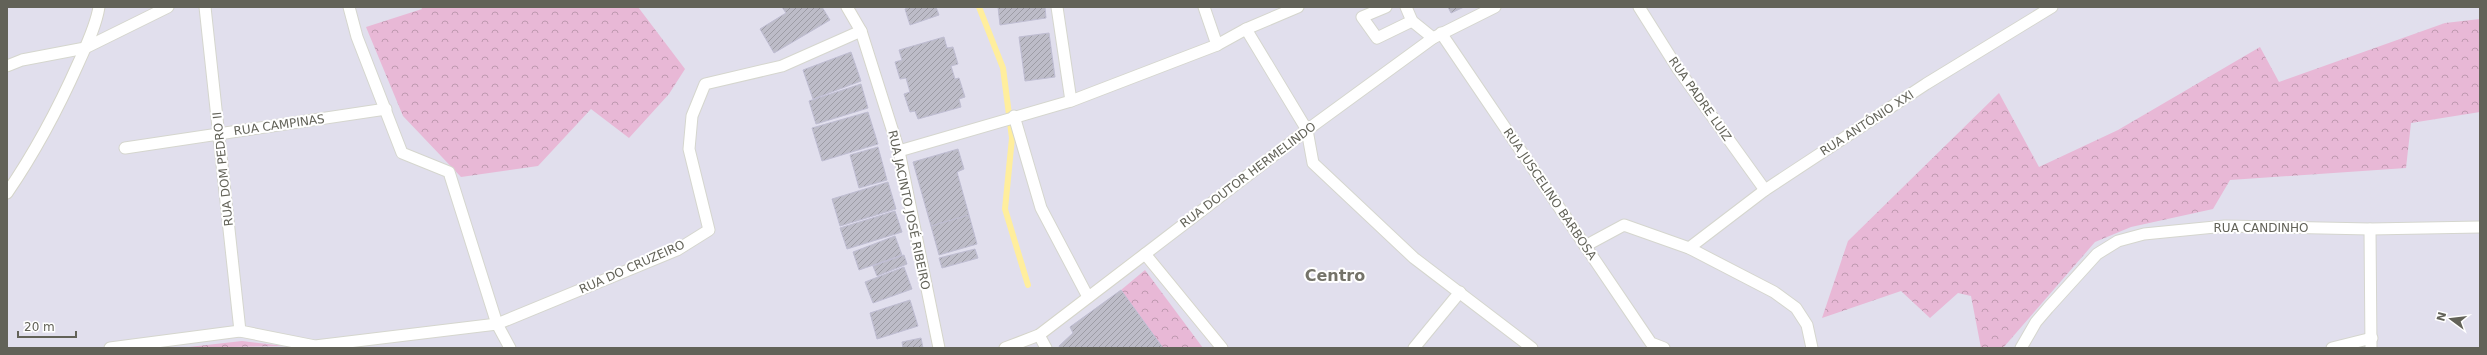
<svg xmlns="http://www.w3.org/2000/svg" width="2487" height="355" viewBox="0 0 2487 355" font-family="'DejaVu Sans',sans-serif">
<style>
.forest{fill:url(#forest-crowns)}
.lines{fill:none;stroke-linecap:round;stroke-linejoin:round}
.stream{stroke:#ffee9d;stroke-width:6}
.building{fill:url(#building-hatch);stroke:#bfbdd2}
.service-casing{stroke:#d5d6ce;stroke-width:13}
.minor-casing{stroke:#d5d6ce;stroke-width:13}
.tertiary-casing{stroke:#d5d6ce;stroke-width:13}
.secondary-casing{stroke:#d5d5ca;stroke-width:13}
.service{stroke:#fff;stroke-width:11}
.minor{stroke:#fff;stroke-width:11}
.tertiary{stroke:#fff;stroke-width:11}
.secondary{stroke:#fff;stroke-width:11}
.labels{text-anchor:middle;stroke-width:4;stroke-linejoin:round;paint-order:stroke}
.street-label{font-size:12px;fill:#626258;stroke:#fff}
.district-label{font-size:16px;font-weight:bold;fill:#747369;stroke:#fff}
</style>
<defs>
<pattern id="forest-crowns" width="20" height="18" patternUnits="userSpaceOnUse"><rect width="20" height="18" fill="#e8b8d6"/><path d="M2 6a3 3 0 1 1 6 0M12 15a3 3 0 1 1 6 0" fill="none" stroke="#bf99b0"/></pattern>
<pattern id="building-hatch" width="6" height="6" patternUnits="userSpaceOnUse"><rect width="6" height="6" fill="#bdbcc8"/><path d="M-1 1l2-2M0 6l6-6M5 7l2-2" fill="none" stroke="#9d9ca5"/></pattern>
</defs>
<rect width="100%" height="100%" fill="#e1dfed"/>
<g class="forest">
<polygon points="421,7 638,7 685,69 669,94 629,138 591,109 538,166 461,177 403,116 366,27 422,9"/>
<polygon points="2480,19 2480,112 2411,123 2406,168 2230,180 2213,209 2131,227 2095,242 2003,348 1981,348 1971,296 1958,293 1930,318 1901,291 1822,318 1848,241 1999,93 2039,167 2118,130 2260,47 2279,82 2445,23"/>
<polygon points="1145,270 1203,348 1163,348 1121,290"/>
<polygon points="242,341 285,346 180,348"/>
</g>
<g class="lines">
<polyline class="stream" points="979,7 1003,68 1012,138 1005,209 1028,285"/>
</g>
<g class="building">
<polygon points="782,7 822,7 830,20 774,53 760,29 786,13"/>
<polygon points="911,7 936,7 939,15 910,25 905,9"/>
<polygon points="998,7 1045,7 1046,18 1000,25"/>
<polygon points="1448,7 1464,7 1451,13"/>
<polygon points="1049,33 1055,77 1025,81 1019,37"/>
<polygon points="944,37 947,48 953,47 958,64 951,66 955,79 959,78 965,97 959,99 961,107 918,119 915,111 910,112 904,94 910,92 906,78 900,79 895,62 902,60 899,50"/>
<polygon points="851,52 861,81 813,99 803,70"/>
<polygon points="861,84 868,108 816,124 809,101"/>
<polygon points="868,112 878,144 822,161 812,128"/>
<polygon points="878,147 887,180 859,188 850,155"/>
<polygon points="958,149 964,169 957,172 969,215 931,226 913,162"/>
<polygon points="888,182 896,209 840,226 832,199"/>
<polygon points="895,211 902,232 847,249 840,228"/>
<polygon points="969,215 977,244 939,255 931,226"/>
<polygon points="895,236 902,255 859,270 853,252"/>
<polygon points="975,249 978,258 942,268 939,258"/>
<polygon points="904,255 907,264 877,276 873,266"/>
<polygon points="904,267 912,289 873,303 865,282"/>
<polygon points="1121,290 1163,348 1060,348 1059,346 1073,333 1070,327"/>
<polygon points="910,300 918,326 877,339 870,313"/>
<polygon points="921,338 923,348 903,348 902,342"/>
</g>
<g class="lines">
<defs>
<g id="service">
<polyline points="1386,7 1362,17 1377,38 1412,21"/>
<polyline points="1406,7 1412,21 1433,38"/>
<polyline points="125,148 386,109"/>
</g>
<g id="minor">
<polyline points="205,7 240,331"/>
<polyline points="349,7 357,37 402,153 449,172 497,324 510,348"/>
<polyline points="1057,7 1071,101"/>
<polyline points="1204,7 1217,45"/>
<polyline points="1639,7 1678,69 1765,190"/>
<polyline points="1246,29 1307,130 1313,163 1414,258 1532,348"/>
<polyline points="1441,33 1651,343 1664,348"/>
<polyline points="7,66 22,60 85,48 168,7"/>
<polyline points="1014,116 1041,208 1088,297"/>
<polyline points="2370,229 2371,348"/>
<polyline points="1585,246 1624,225 1689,248 1774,292 1796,308 1807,325 1812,348"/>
<polyline points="1689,248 1765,190 1926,84 2052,7"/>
<polyline points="1039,335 1046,348"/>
<polyline points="110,348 240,331 315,346 497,324 677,250 709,230 689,149 692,116 705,84 782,66 861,31"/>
<polyline points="1414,348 1460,292"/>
<polyline points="2021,348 2036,322 2048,308 2097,254 2118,241 2144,234 2225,226 2370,229 2480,227"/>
<polyline points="2332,348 2372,338"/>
</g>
<g id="tertiary">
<polyline points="899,151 1071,101 1217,45 1246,29 1298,7"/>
<polyline points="1145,254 1307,130 1433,38 1495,7"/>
</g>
<g id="secondary">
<polyline points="847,7 861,31 899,151 939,348"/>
<path d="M7,193C35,152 58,109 78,64C86,46 96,26 99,7"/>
<polyline points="1005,348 1039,335 1145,254 1222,348"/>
</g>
</defs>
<use href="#service" class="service-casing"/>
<use href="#minor" class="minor-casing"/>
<use href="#tertiary" class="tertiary-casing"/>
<use href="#secondary" class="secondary-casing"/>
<use href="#service" class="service"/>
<use href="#minor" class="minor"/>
<use href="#tertiary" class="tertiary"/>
<use href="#secondary" class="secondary"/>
</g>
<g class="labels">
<g class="street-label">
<text transform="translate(1700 99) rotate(55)" y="4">RUA PADRE LUIZ</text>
<text transform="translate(1867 123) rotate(-33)" y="4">RUA ANTÔNIO XXI</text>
<text transform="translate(279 125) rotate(-8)" y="4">RUA CAMPINAS</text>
<text transform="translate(223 169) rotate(-96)" y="4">RUA DOM PEDRO II</text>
<text transform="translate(1248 175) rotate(-37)" y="4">RUA DOUTOR HERMELINDO</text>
<text transform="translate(1550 194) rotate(56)" y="4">RUA JUSCELINO BARBOSA</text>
<text transform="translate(909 210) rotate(78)" y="4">RUA JACINTO JOSÉ RIBEIRO</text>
<text x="2261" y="232">RUA CANDINHO</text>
<text transform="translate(632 267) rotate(-24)" y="4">RUA DO CRUZEIRO</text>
</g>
<g class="district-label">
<text x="1335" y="281">Centro</text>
</g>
</g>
<rect width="2487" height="355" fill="none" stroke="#626258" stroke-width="16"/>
<g transform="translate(2451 319) rotate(285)" stroke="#ffffff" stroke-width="3" paint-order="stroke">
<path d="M0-3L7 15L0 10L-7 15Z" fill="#626258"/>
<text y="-6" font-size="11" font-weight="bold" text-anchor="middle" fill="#626258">N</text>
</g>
<path d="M18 331v6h58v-6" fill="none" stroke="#626258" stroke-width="2"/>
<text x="24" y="331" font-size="12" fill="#626258" stroke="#ffffff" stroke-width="3" paint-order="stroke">20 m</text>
</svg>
